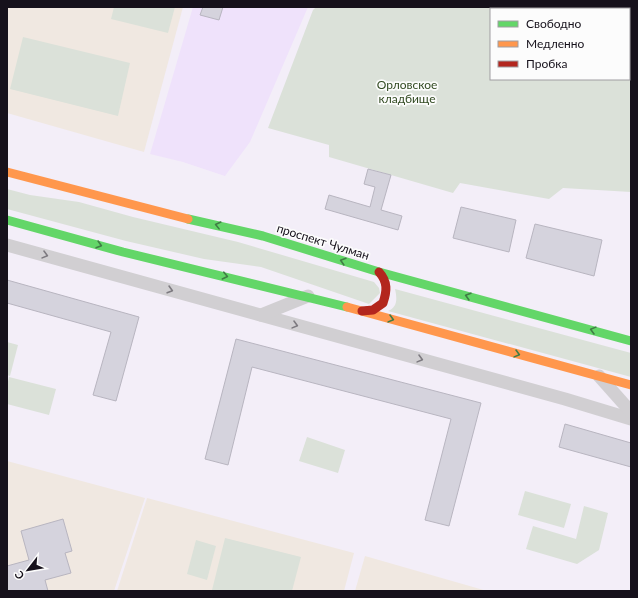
<svg xmlns="http://www.w3.org/2000/svg" width="638" height="598" viewBox="0 0 638 598" font-family="Lato,sans-serif">
<style>
.built{fill:#efe2fb}
.education{fill:#f0e8e1}
.green{fill:#dbe1d9;fill-rule:evenodd}
.building{fill:#d5d3dd;stroke:#b8b5c0}
.lines{fill:none;stroke-linecap:round;stroke-linejoin:round}
.street{stroke:#d1cfd2;stroke-width:13}
.fast{stroke:#63d668;stroke-width:9}
.slow{stroke:#ff974d;stroke-width:9}
.jam{stroke:#b3261e;stroke-width:9}
.oneway{stroke:#407d45}
.oneway2{stroke:#7d7a80}
.labels{text-anchor:middle;stroke-width:3.5;stroke-linejoin:round;paint-order:stroke}
.park-label{font-size:12px;fill:#314a21;stroke:#fcfcfc}
.street-label{font-size:12px;fill:#16111b;stroke:#fcfcfc}
</style>
<rect width="100%" height="100%" fill="#f3eef8"/>
<polygon class="built" points="193,7 308,7 250,142 225,176 183,162 150,154"/>
<g class="education">
<polygon points="7,7 183,7 144,152 7,113"/>
<polygon points="7,461 145,498 114,591 7,591"/>
<polygon points="147,498 354,553 344,591 117,591"/>
<polygon points="365,556 487,591 355,591"/>
</g>
<g class="green">
<polygon points="114,7 175,7 168,33 111,19"/>
<path d="M316,7H631V192L563,188L549,199L460,183L453,193L329,157V145L268,128L313,10ZM491,9H629V79H491Z"/>
<polygon points="23,37 130,63 118,116 10,89"/>
<polygon points="7,189 30,195 79,202 133,217 238,242 374,282 379,288 380,293 369,304 261,267 204,259 126,241 7,209"/>
<path d="M395,289L631,353V377L388,311C398,307 397,298 395,289Z"/>
<polygon points="7,342 18,345 10,376 7,375"/>
<polygon points="9,377 56,389 49,415 7,404 7,386"/>
<polygon points="307,437 345,450 338,473 299,461"/>
<polygon points="525,491 571,504 564,528 518,515"/>
<polygon points="584,506 608,513 599,550 577,564 526,549 533,526 576,539"/>
<polygon points="225,538 301,557 292,591 212,590"/>
<polygon points="196,540 216,546 207,580 187,574"/>
</g>
<g class="building">
<polygon points="203,7 223,7 219,20 200,15"/>
<polygon points="368,169 391,175 381,210 402,216 398,230 325,209 329,195 370,207 375,187 364,184"/>
<polygon points="461,207 516,220 509,252 453,238"/>
<polygon points="535,224 602,240 594,276 526,258"/>
<polygon points="7,280 139,317 116,401 93,395 111,332 7,303"/>
<polygon points="236,339 481,403 449,526 425,520 451,419 252,367 228,465 205,459"/>
<polygon points="565,424 631,443 631,467 559,447"/>
<polygon points="63,519 72,551 65,553 71,573 45,580 48,591 7,591 7,566 29,560 21,531"/>
</g>
<g class="lines">
<g class="street">
<polyline points="7,245 565,399 631,419"/>
<polyline points="261,315 308,296"/>
<polyline points="599,376 631,412"/>
</g>
<g class="fast">
<polyline points="188,219 263,236 379,272 631,341"/>
<polyline points="7,220 123,252 347,307"/>
</g>
<g class="slow">
<polyline points="7,172 188,219"/>
<polyline points="347,307 631,385"/>
</g>
<path class="jam" d="M362,311L373,310L383,303C387,291 388,282 379,272"/>
</g>
<defs><path id="oneway-chevron" d="M-2-3.5L2.5 0L-2 3.5" fill="none" stroke-width="1.6" stroke-linecap="round" stroke-linejoin="round"/></defs>
<g class="oneway">
<use href="#oneway-chevron" transform="translate(218 225) rotate(-166)"/>
<use href="#oneway-chevron" transform="translate(99 245) rotate(16)"/>
<use href="#oneway-chevron" transform="translate(343 261) rotate(-163)"/>
<use href="#oneway-chevron" transform="translate(225 276) rotate(13)"/>
<use href="#oneway-chevron" transform="translate(468 296) rotate(-164)"/>
<use href="#oneway-chevron" transform="translate(391 319) rotate(15)"/>
<use href="#oneway-chevron" transform="translate(593 330) rotate(-165)"/>
<use href="#oneway-chevron" transform="translate(517 354) rotate(15)"/>
</g>
<g class="oneway2">
<use href="#oneway-chevron" transform="translate(45 255) rotate(15)"/>
<use href="#oneway-chevron" transform="translate(170 290) rotate(16)"/>
<use href="#oneway-chevron" transform="translate(295 325) rotate(15)"/>
<use href="#oneway-chevron" transform="translate(420 359) rotate(15)"/>
</g>
<g class="labels">
<g class="park-label">
<text x="407" y="89">Орловское<tspan x="407" dy="14">кладбище</tspan></text>
</g>
<g class="street-label">
<text transform="translate(323 242) rotate(17)" y="4">проспект Чулман</text>
</g>
</g>
<rect width="638" height="598" fill="none" stroke="#16111b" stroke-width="16"/>
<rect x="490" y="8" width="140" height="72" fill="#fcfcfc" stroke="#a09ea2"/>
<rect x="498" y="21" width="20" height="6" fill="#63d668" stroke="#a09ea2"/>
<text x="526" y="28" font-size="12" fill="#16111b">Свободно</text>
<rect x="498" y="41" width="20" height="6" fill="#ff974d" stroke="#a09ea2"/>
<text x="526" y="48" font-size="12" fill="#16111b">Медленно</text>
<rect x="498" y="61" width="20" height="6" fill="#b3261e" stroke="#a09ea2"/>
<text x="526" y="68" font-size="12" fill="#16111b">Пробка</text>
<g transform="translate(28 570) rotate(239)" stroke="#fcfcfc" stroke-width="3" paint-order="stroke">
<path d="M0-3L7 15L0 10L-7 15Z" fill="#16111b"/>
<text y="-6" font-size="11" font-weight="bold" text-anchor="middle" fill="#16111b">С</text>
</g>
</svg>
